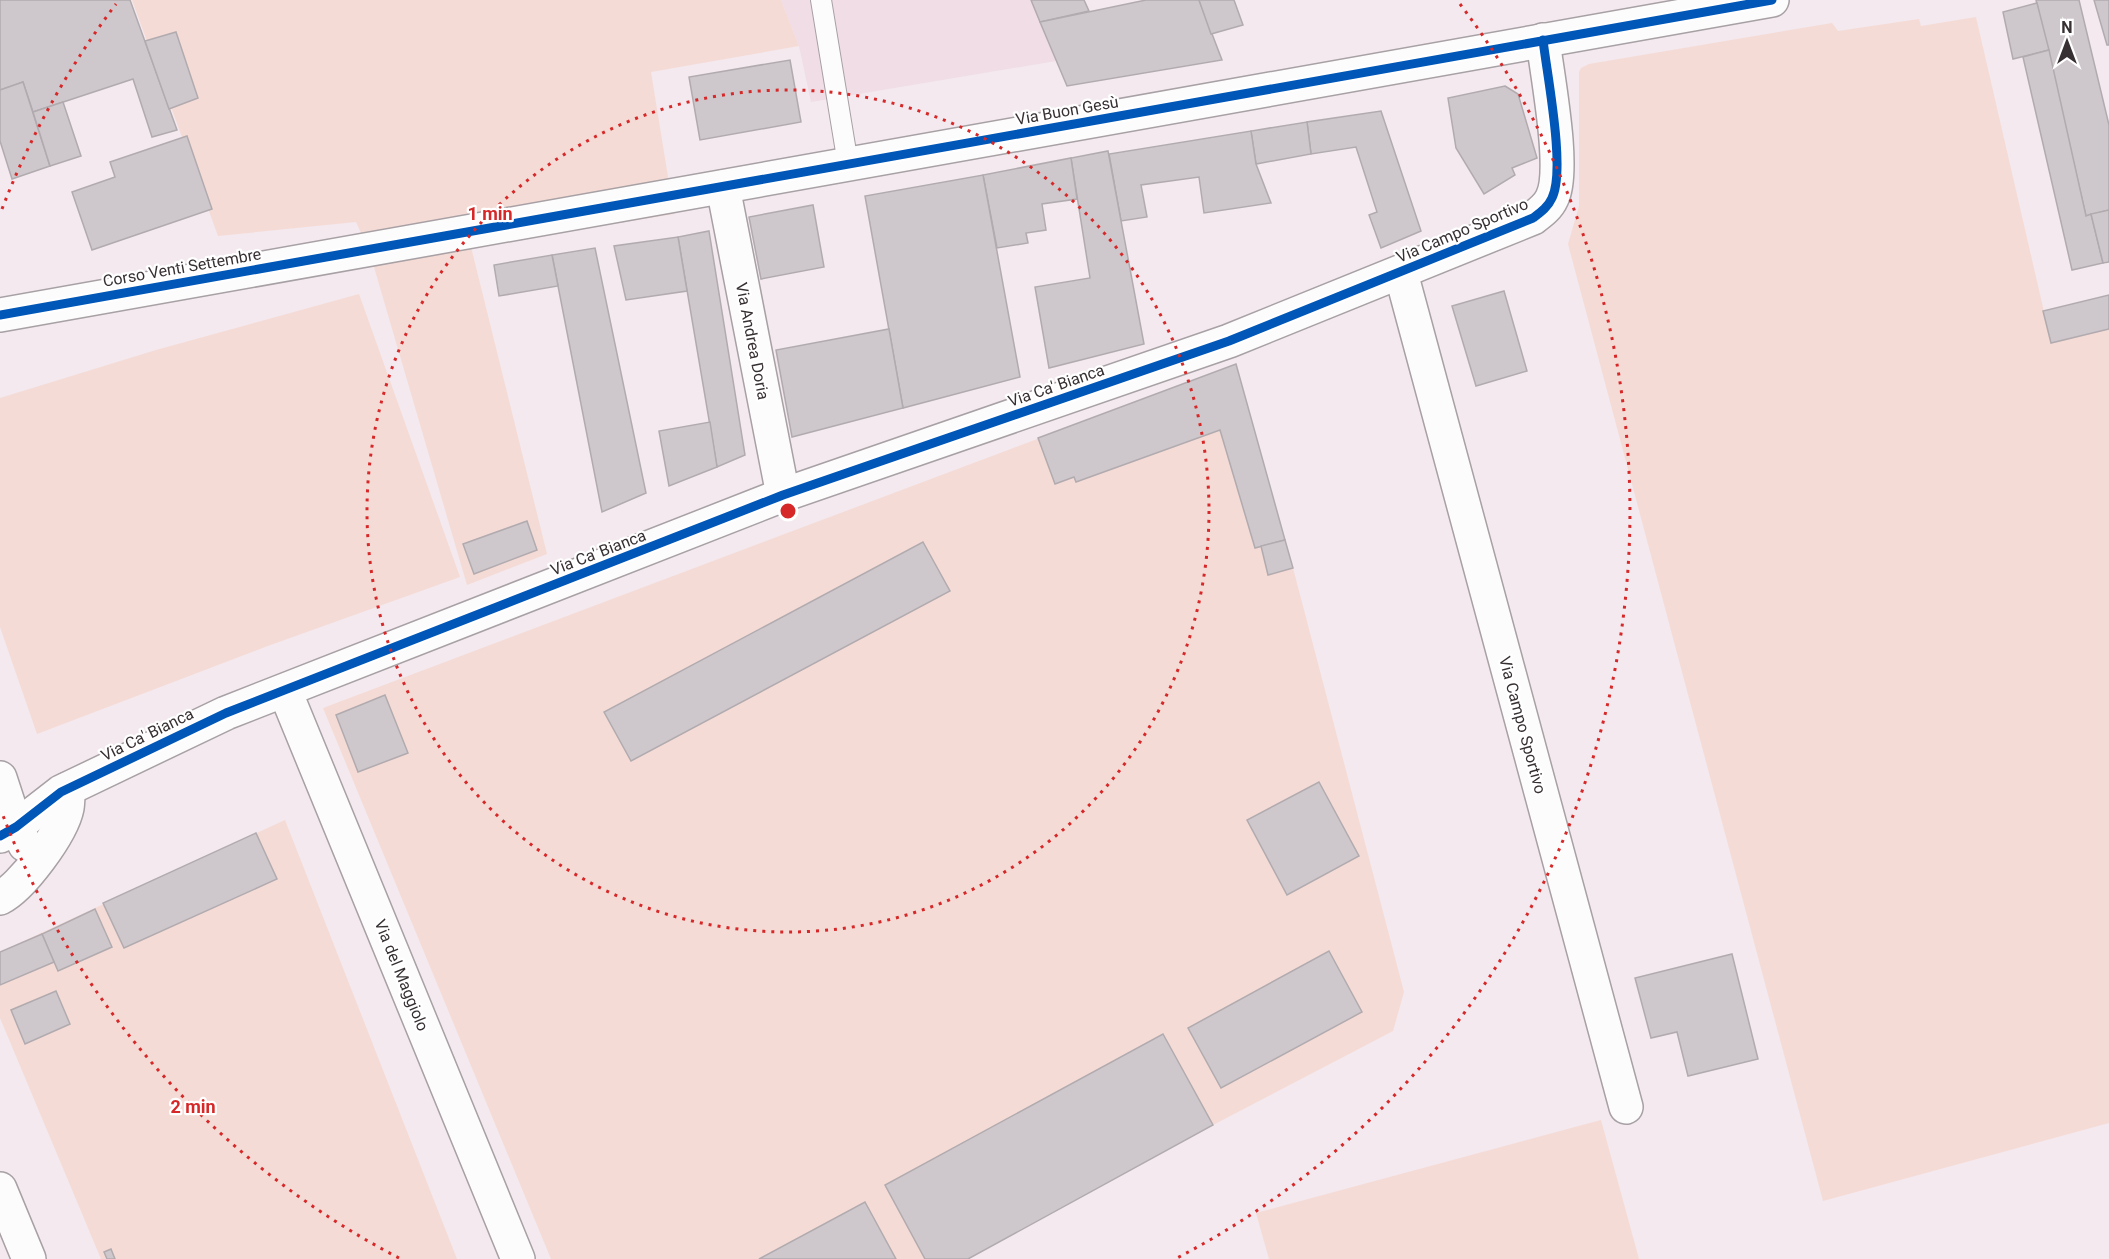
<svg xmlns="http://www.w3.org/2000/svg" width="2109" height="1259" viewBox="0 0 2109 1259" font-family="Roboto,sans-serif">
<style>
.built{fill:#f0dde6}
.green{fill:#f5dbd6}
.building{fill:#cec7cb;stroke:#b1abaf;stroke-width:1.5}
.lines{fill:none;stroke-linecap:round;stroke-linejoin:round}
.service-casing{stroke:#a7a0a4;stroke-width:22}
.minor-casing{stroke:#a7a0a4;stroke-width:36}
.tertiary-casing{stroke:#a7a0a4;stroke-width:36}
.service{stroke:#fdfcfc;stroke-width:20}
.minor{stroke:#fdfcfc;stroke-width:33}
.tertiary{stroke:#fdfcfc;stroke-width:33}
.cycleway-casing{stroke:#fff;stroke-width:13}
.cycleway{stroke:#0057b8;stroke-width:9}
.ring{fill:none;stroke:#d62828;stroke-width:3;stroke-dasharray:3 6}
.labels{text-anchor:middle;stroke-width:4.5;stroke-linejoin:round;paint-order:stroke}
.street-label{font-size:16px;fill:#373033;stroke:#fff}
.centre{fill:#d62828;stroke:#fff;stroke-width:3}
.ring-label{font-size:18px;text-anchor:middle;font-weight:bold;fill:#d62828;stroke:#fff;stroke-width:4.5;stroke-linejoin:round;paint-order:stroke}
</style>
<rect width="100%" height="100%" fill="#f3e9ee"/>
<polygon class="built" points="781,0 1031,0 1056,61 811,102 799,46"/>
<g class="green">
<polygon points="132,0 781,0 799,46 651,72 674,214 471,247 547,554 467,585 369,250 356,222 218,236"/>
<polygon points="1976,17 2051,342 2109,329 2109,1123 1823,1201 1568,244 1579,206 1579,72 1581,68 1589,64 1832,23 1838,31 1919,19 1921,26"/>
<polygon points="359,294 460,577 265,647 37,734 0,627 0,398 156,350"/>
<polygon points="1236,364 1293,568 1404,992 1393,1031 1213,1125 968,1259 551,1259 323,708"/>
<polygon points="285,820 457,1259 101,1259 0,1018 0,952"/>
<polygon points="1601,1120 1639,1259 1269,1259 1256,1213"/>
</g>
<g class="building">
<polygon points="0,0 130,0 177,130 152,137 133,79 33,112 23,82 0,90"/>
<polygon points="1031,0 1084,0 1089,11 1040,22"/>
<polygon points="1146,0 1199,0 1222,60 1067,86 1040,22"/>
<polygon points="1199,0 1234,0 1243,25 1211,34"/>
<polygon points="2036,0 2079,0 2109,125 2109,210 2086,216"/>
<polygon points="2094,0 2109,0 2109,45 2107,45"/>
<polygon points="2037,3 2049,50 2013,59 2003,12"/>
<polygon points="176,32 198,98 169,109 145,41"/>
<polygon points="2049,50 2086,216 2091,214 2103,263 2072,270 2023,57"/>
<polygon points="790,60 801,122 700,140 689,77"/>
<polygon points="23,82 50,166 12,179 0,141 0,90"/>
<polygon points="1505,86 1518,94 1537,158 1512,168 1515,175 1484,194 1456,148 1448,98"/>
<polygon points="63,102 81,156 50,166 33,112"/>
<polygon points="1381,111 1421,231 1381,248 1369,215 1377,212 1356,147 1311,154 1307,122"/>
<polygon points="1307,122 1311,154 1256,164 1251,131"/>
<polygon points="1251,131 1256,164 1271,203 1204,213 1199,177 1141,185 1147,217 1121,221 1109,154"/>
<polygon points="187,136 212,209 92,250 72,192 115,177 110,162"/>
<polygon points="1108,151 1144,344 1049,368 1035,287 1090,278 1071,158"/>
<polygon points="1071,158 1077,199 1042,204 1046,230 1026,233 1028,243 997,248 983,175"/>
<polygon points="983,175 1020,377 903,408 865,196"/>
<polygon points="813,205 824,267 761,279 749,217"/>
<polygon points="2109,210 2109,262 2103,263 2091,214"/>
<polygon points="709,231 745,455 717,467 678,237"/>
<polygon points="678,237 687,291 626,300 614,246"/>
<polygon points="595,248 646,493 602,512 552,255"/>
<polygon points="552,255 558,286 499,296 494,265"/>
<polygon points="1504,291 1527,371 1476,386 1452,306"/>
<polygon points="2109,295 2109,329 2051,343 2043,311"/>
<polygon points="889,329 903,408 792,437 776,350"/>
<polygon points="1236,364 1285,540 1255,548 1220,430 1076,482 1074,477 1055,484 1038,438"/>
<polygon points="710,422 717,467 669,486 659,431"/>
<polygon points="527,521 537,550 474,574 463,544"/>
<polygon points="1285,540 1293,568 1268,575 1261,546"/>
<polygon points="923,542 950,591 631,761 604,712"/>
<polygon points="385,695 408,753 358,772 336,715"/>
<polygon points="1319,782 1359,856 1287,895 1247,820"/>
<polygon points="256,833 277,879 124,948 103,903"/>
<polygon points="95,909 112,947 58,971 42,934"/>
<polygon points="42,934 54,962 0,985 0,952"/>
<polygon points="1329,951 1362,1012 1221,1088 1188,1028"/>
<polygon points="1732,954 1758,1059 1688,1076 1677,1032 1651,1038 1635,978"/>
<polygon points="56,991 70,1024 25,1044 11,1010"/>
<polygon points="1163,1034 1213,1125 968,1259 925,1259 885,1185"/>
<polygon points="865,1202 896,1259 759,1259"/>
<polygon points="111,1249 115,1259 107,1259 104,1252"/>
</g>
<g class="lines">
<defs>
<polyline id="service" points="821,0 848,164"/>
<g id="minor">
<polyline points="723,187 783,495"/>
<polyline points="1401,273 1626,1107"/>
<polyline points="285,691 518,1259"/>
<polyline points="0,778 16,827 25,845"/>
<path d="M0,836L16,827L61,792L226,713L783,495L1229,341L1533,218C1541,212 1548,207 1552,198C1566,170 1547,75 1543,40"/>
<path d="M0,898C22,887 62,833 67,808C68,802 68,795 68,789"/>
<polyline points="0,1189 29,1259"/>
</g>
<polyline id="tertiary" points="0,315 1772,0"/>
</defs>
<use href="#service" class="service-casing"/>
<use href="#minor" class="minor-casing"/>
<use href="#tertiary" class="tertiary-casing"/>
<use href="#service" class="service"/>
<use href="#minor" class="minor"/>
<use href="#tertiary" class="tertiary"/>
<defs>
<g id="cycleway">
<polyline points="0,315 1772,0"/>
<path d="M0,836L16,827L61,792L226,713L783,495L1229,341L1533,218C1541,212 1548,207 1552,198C1566,170 1547,75 1543,40"/>
</g>
</defs>
<use href="#cycleway" class="cycleway-casing"/>
<use href="#cycleway" class="cycleway"/>
</g>
<g class="ring">
<circle cx="788" cy="511" r="421"/>
<path d="M399 1258A842 842 0 0 1 2 813M2 209A842 842 0 0 1 116 4M1460 4A842 842 0 0 1 1177 1258"/>
</g>
<g class="labels">
<g class="street-label">
<text transform="translate(1067 110) rotate(-10)" y="6">Via Buon Gesù</text>
<text transform="translate(1462 230) rotate(-23)" y="6">Via Campo Sportivo</text>
<text transform="translate(182 267) rotate(-10)" y="6">Corso Venti Settembre</text>
<text transform="translate(753 341) rotate(79)" y="6">Via Andrea Doria</text>
<text transform="translate(1056 385) rotate(-19)" y="6">Via Ca' Bianca</text>
<text transform="translate(598 552) rotate(-21)" y="6">Via Ca' Bianca</text>
<text transform="translate(1523 725) rotate(75)" y="6">Via Campo Sportivo</text>
<text transform="translate(147 734) rotate(-26)" y="6">Via Ca' Bianca</text>
<text transform="translate(402 975) rotate(68)" y="6">Via del Maggiolo</text>
</g>
</g>
<circle cx="788" cy="511" r="9" class="centre"/>
<g class="ring-label">
<text x="490" y="220">1 min</text>
<text x="193" y="1113">2 min</text>
</g>
<g transform="translate(2067 42)" stroke="#ffffff" stroke-width="4.5" paint-order="stroke">
<path d="M0-4.5L10 22L0 15L-10 22Z" fill="#373033"/>
<text y="-9" font-size="16" font-weight="bold" text-anchor="middle" fill="#373033">N</text>
</g>
</svg>
